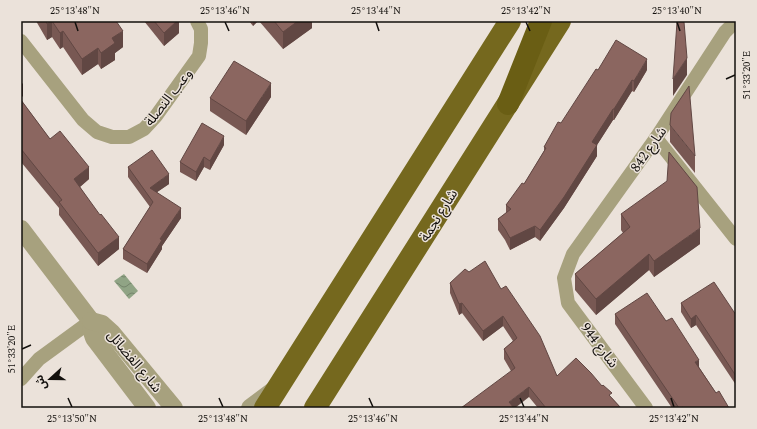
<svg xmlns="http://www.w3.org/2000/svg" width="757" height="429" viewBox="0 0 757 429" font-family="Spectral,'Noto Sans Arabic',serif">
<style>
.water{fill:url(#water-waves)}
.lines{fill:none;stroke-linecap:round;stroke-linejoin:round}
.minor{stroke:#a7a17e;stroke-width:14}
.tertiary{stroke:#a7a17e;stroke-width:18}
.primary{stroke:#75681e;stroke-width:22}
.trunk{stroke:#6a5e14;stroke-width:22}
.wall{fill:#785853}
.shaded-wall{fill:#614743}
.building{fill:#8b6660;stroke:#614743}
.ticks{fill:none;stroke:#13100d;stroke-width:1.5}
.labels{text-anchor:middle;stroke-width:3;stroke-linejoin:round;paint-order:stroke}
.street-label{font-size:14px;fill:#13100d;stroke:#ebe2da}
.neatline{fill:none;stroke:#13100d;stroke-width:1.5}
.ticks-label{font-size:10px;text-anchor:middle;fill:#13100d}
</style>
<defs>
<pattern id="water-waves" width="16" height="10" patternUnits="userSpaceOnUse"><rect width="16" height="10" fill="#90a485"/><path d="M0 5q4-4 8 0t8 0" fill="none" stroke="#74846b"/></pattern>
</defs>
<rect width="100%" height="100%" fill="#ebe2da"/>
<polygon class="water" points="124,274 138,291 129,299 114,281"/>
<g class="lines">
<g class="minor">
<polyline points="21,41 83,120 97,132 112,137 129,137 144,129 156,116 199,56 201,43 201,29 197,21"/>
<polyline points="656,138 736,239"/>
<polyline points="21,379 39,359 91,321"/>
<polyline points="646,408 568,303 564,278 573,254 656,138 725,32 736,21"/>
</g>
<g class="tertiary">
<polyline points="21,229 91,321 92,332 94,338 147,408"/>
<polyline points="91,321 102,324 112,333 174,408"/>
<polyline points="250,408 274,390"/>
</g>
<g class="primary">
<polyline points="265,408 510,21"/>
<polyline points="315,408 560,21"/>
</g>
<polyline class="trunk" points="508,104 541,21"/>
</g>
<g class="wall">
<polygon points="36,21 116,21 123,47 115,53 115,60 101,69 98,64 82,75 63,47 60,49 52,37 47,40"/>
<polygon points="144,21 179,21 179,33 164,46"/>
<polygon points="249,21 258,21 253,26"/>
<polygon points="259,21 312,21 312,28 283,49"/>
<polygon points="647,70 634,92 632,91 614,120 613,120 597,145 597,156 564,208 540,241 535,237 510,250 505,240 498,230 498,219 506,213 506,205 524,184 544,151 544,147 561,123"/>
<polygon points="271,97 246,135 210,111 210,98"/>
<polygon points="21,100 50,139 89,179 80,187 119,249 98,266 59,215 59,208 21,162"/>
<polygon points="670,125 695,156 695,173 670,142"/>
<polygon points="224,145 210,170 204,167 196,181 180,172 180,162"/>
<polygon points="128,167 169,184 157,192 181,218 162,246 162,249 147,273 123,259 123,249 150,207 128,177"/>
<polygon points="621,214 700,244 654,277 649,270 596,315 575,290 575,274 623,233 621,230"/>
<polygon points="469,272 501,289 557,376 612,398 621,408 538,408 529,397 511,371 504,359 504,349 513,341 503,326 483,341 462,313 459,315 450,293 450,283"/>
<polygon points="681,303 736,315 736,385 696,325 691,328 681,312"/>
<polygon points="615,314 666,321 699,367 716,393 729,408 672,408 615,324"/>
</g>
<g class="shaded-wall">
<polygon points="52,21 52,37 47,40 47,24"/>
<polygon points="177,21 179,21 179,33 164,46 164,33"/>
<polygon points="253,21 258,21 253,26"/>
<polygon points="298,21 312,21 312,28 283,49 283,32"/>
<polygon points="63,31 63,47 60,49 60,33"/>
<polygon points="123,31 123,47 115,53 115,60 101,69 101,53 112,38"/>
<polygon points="98,48 98,64 82,75 82,59"/>
<polygon points="687,58 687,75 673,96 673,79"/>
<polygon points="647,59 647,70 634,92 634,81"/>
<polygon points="632,80 632,91 614,120 614,109"/>
<polygon points="23,83 23,96 21,98 21,85"/>
<polygon points="271,83 271,97 246,135 246,121"/>
<polygon points="613,109 613,120 597,145 597,156 564,208 540,241 540,230 592,142"/>
<polygon points="224,136 224,145 210,170 210,161"/>
<polygon points="204,157 204,167 196,181 196,172"/>
<polygon points="89,167 89,179 74,192 74,179"/>
<polygon points="169,174 169,184 150,197 150,188"/>
<polygon points="181,208 181,218 162,246 162,249 147,273 147,264 160,239"/>
<polygon points="535,226 535,237 510,250 510,238"/>
<polygon points="700,228 700,244 654,277 654,261"/>
<polygon points="119,237 119,249 98,266 98,253"/>
<polygon points="649,254 649,270 596,315 596,299"/>
<polygon points="462,303 462,313 459,315 459,304"/>
<polygon points="696,315 696,325 691,328 691,319"/>
<polygon points="503,316 503,326 483,341 483,331"/>
<polygon points="699,360 699,370 695,362"/>
<polygon points="529,387 529,397 515,408 509,408 509,402"/>
</g>
<g class="building">
<polygon points="46,21 51,21 47,24"/>
<polygon points="52,21 116,21 123,31 112,38 115,43 101,53 98,48 82,59 63,31 60,33"/>
<polygon points="154,21 177,21 164,33"/>
<polygon points="274,21 298,21 283,32"/>
<polygon points="677,22 684,22 687,58 673,79"/>
<polygon points="616,40 647,59 634,81 632,80 614,109 613,109 592,142 597,145 564,197 540,230 535,226 510,238 505,229 498,219 511,209 506,205 522,183 524,184 546,148 544,147 558,122 561,123 596,69 598,70"/>
<polygon points="234,61 271,83 246,121 210,98"/>
<polygon points="689,86 695,156 670,125 671,113"/>
<polygon points="21,100 50,139 60,131 89,167 74,179 100,215 101,214 119,237 98,253 59,202 62,200 21,149"/>
<polygon points="202,123 224,136 210,161 204,157 196,172 180,162"/>
<polygon points="152,150 169,174 150,188 181,208 160,239 162,240 147,264 123,249 153,202 128,167"/>
<polygon points="669,152 697,187 700,228 654,261 649,254 596,299 575,274 630,227 621,214 667,181"/>
<polygon points="485,261 501,289 506,286 540,336 557,376 576,358 591,373 602,386 603,385 612,393 609,395 621,408 546,408 529,387 509,402 514,408 461,408 515,368 504,349 517,338 503,316 483,331 462,303 459,304 450,283 465,269 469,272"/>
<polygon points="714,282 736,315 736,376 696,315 691,319 681,303"/>
<polygon points="647,293 666,321 672,318 699,360 695,362 716,393 719,391 729,408 683,408 683,407 681,408 679,408 615,314"/>
</g>
<path class="ticks" d="M75,22L78,31M225,22L229,31M376,22L379,31M526,22L530,31M677,22L680,31M726,79L735,75M22,349L31,345M68,398L72,407M219,398L223,407M369,398L373,407M520,398L524,407M671,398L674,407"/>
<g class="labels">
<g class="street-label">
<text transform="translate(168 97) rotate(-52)" y="5">وعب النصلة</text>
<text transform="translate(648 149) rotate(-55)" y="5">شارع 842</text>
<text transform="translate(438 215) rotate(-58)" y="5">شارع نجمة</text>
<text transform="translate(600 345) rotate(53)" y="5">شارع 944</text>
<text transform="translate(135 361) rotate(50)" y="5">شارع الفضائل</text>
</g>
</g>
<rect width="757" height="429" fill="none" stroke="#ebe2da" stroke-width="44"/>
<g transform="translate(50 379) rotate(249)" stroke="#ebe2da" stroke-width="3" paint-order="stroke">
<path d="M0-3L7 15L0 10L-7 15Z" fill="#13100d"/>
<text y="-6" font-size="11" font-weight="bold" text-anchor="middle" fill="#13100d">ش</text>
</g>
<rect x="22" y="22" width="713" height="385" class="neatline"/>
<g class="ticks-label">
<text x="75" y="14">25°13'48"N</text>
<text x="225" y="14">25°13'46"N</text>
<text x="376" y="14">25°13'44"N</text>
<text x="526" y="14">25°13'42"N</text>
<text x="677" y="14">25°13'40"N</text>
<text transform="translate(746 75) rotate(-90)" y="4">51°33'20"E</text>
<text transform="translate(11 349) rotate(-90)" y="4">51°33'20"E</text>
<text x="72" y="422">25°13'50"N</text>
<text x="223" y="422">25°13'48"N</text>
<text x="373" y="422">25°13'46"N</text>
<text x="524" y="422">25°13'44"N</text>
<text x="674" y="422">25°13'42"N</text>
</g>
</svg>
